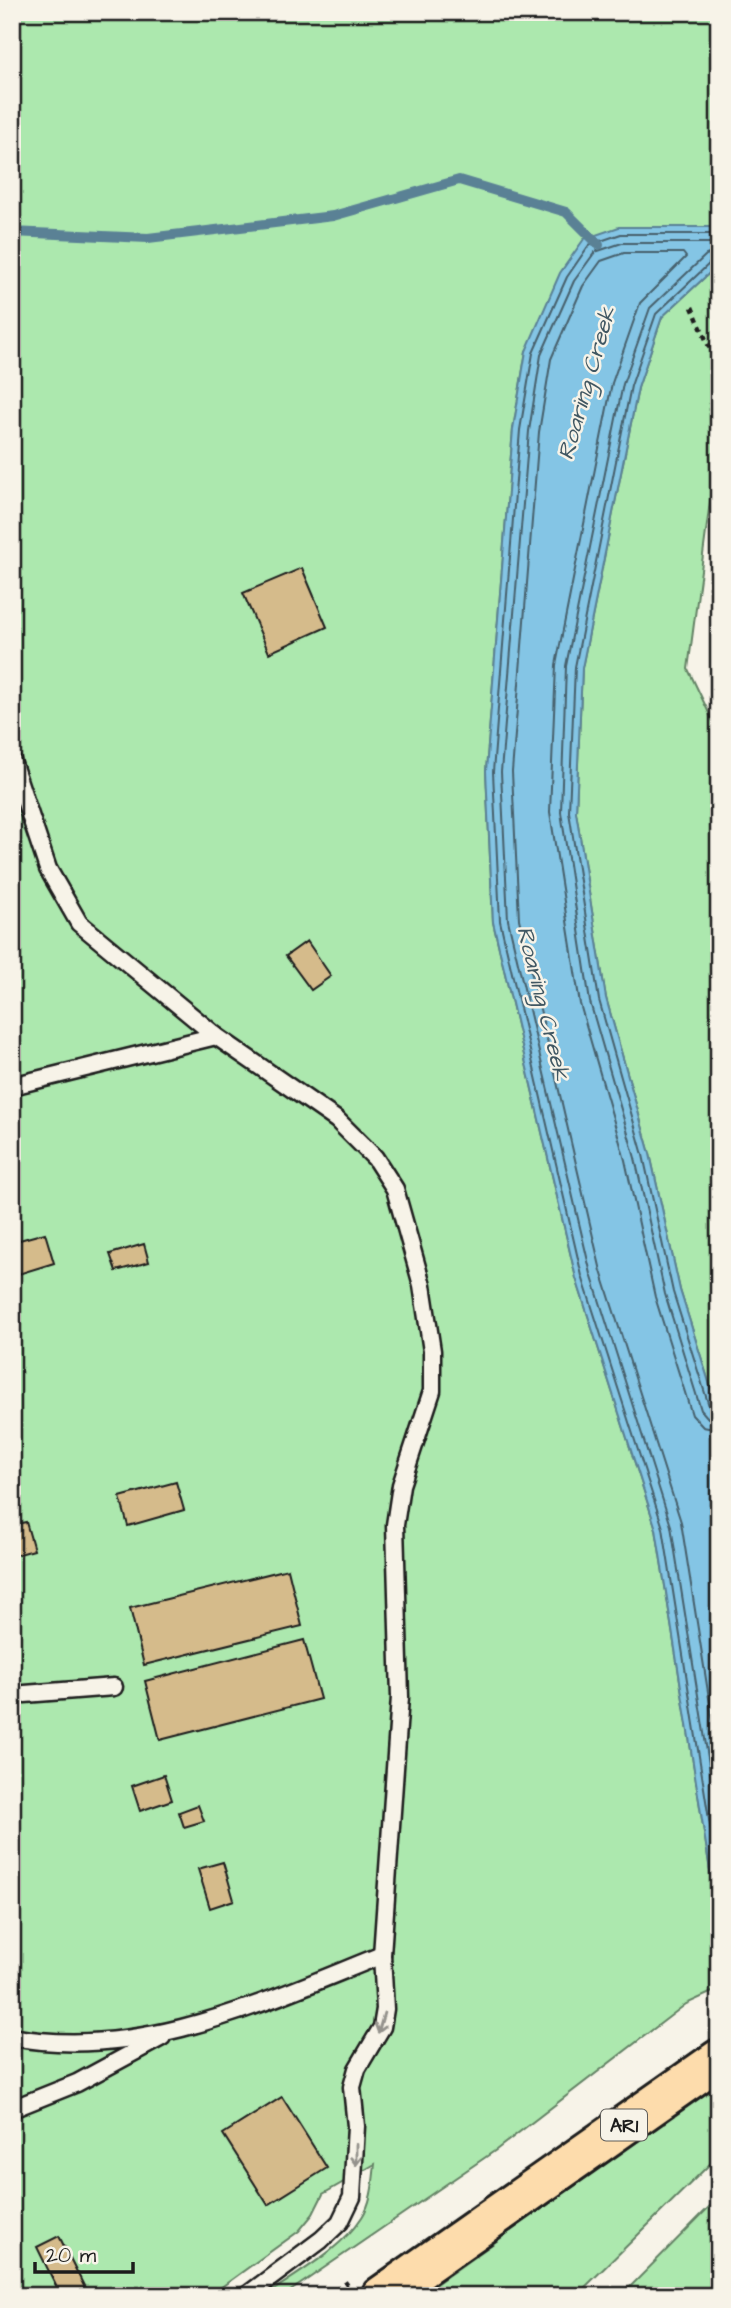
<svg xmlns="http://www.w3.org/2000/svg" width="731" height="2308" viewBox="0 0 731 2308" font-family="'Architects Daughter',sans-serif">
<style>
.green{fill:#ace8ae;stroke:#648265;stroke-width:2}
.water{fill:#84c5e5;stroke:#5a8195;stroke-width:2}
.lines{fill:none;stroke-linecap:round;stroke-linejoin:round}
.shore{stroke:#46606c;stroke-width:2}
.stream{stroke:#5a8195;stroke-width:10}
.building{fill:#d5bb8b;stroke:#1c1c1c;stroke-width:2}
.service-casing{stroke:#1c1c1c;stroke-width:21}
.trunk-casing{stroke:#1c1c1c;stroke-width:44}
.path{stroke:#1c1c1c;stroke-width:4.5;stroke-dasharray:5 5;stroke-linecap:butt}
.service{stroke:#f7f3e8;stroke-width:16}
.trunk{stroke:#fddcac;stroke-width:38}
.oneway{stroke:#94928c}
.labels{text-anchor:middle;stroke-width:5;stroke-linejoin:round;paint-order:stroke}
.shield{fill:#f7f3e8;stroke:#5e5c59;stroke-width:2}
.shield-label{font-size:19px;font-weight:bold;fill:#1c1c1c}
.water-label{font-size:23px;font-style:italic;fill:#405762;stroke:#f7f3e8}
</style>
<rect width="100%" height="100%" fill="#f7f3e8"/>
<filter id="ink" filterUnits="userSpaceOnUse"><feTurbulence type="fractalNoise" baseFrequency=".0143" numOctaves="2"/><feDisplacementMap in="SourceGraphic" scale="14" xChannelSelector="R" yChannelSelector="G"/><feConvolveMatrix kernelMatrix="1 2 1 2 8 2 1 2 1" color-interpolation-filters="sRGB"/></filter>
<g filter="url(#ink)">
<g class="green">
<path d="M12,12H719V227H619L526,351L513,429L486,771L493,922L576,1278L656,1529L719,1927V1989L686,2004L496,2150L283,2296H265C297,2273 341,2250 362,2217C372,2202 373,2181 375,2164L323,2194L313,2214L299,2231L209,2296H12Z"/>
<polygon points="719,264 719,433 688,669 719,734 719,1414 680,1290 650,1154 606,998 576,812 582,668 638,388 662,317"/>
<polygon points="719,2083 719,2155 576,2296 419,2296"/>
<polygon points="719,2197 719,2296 621,2296"/>
</g>
<polygon class="water" points="619,227 719,227 719,264 662,317 638,388 582,668 576,812 606,998 650,1154 680,1290 719,1414 719,1927 656,1529 576,1278 493,922 486,771 513,429 526,351 560,273 584,239"/>
<g class="lines">
<g class="shore">
<polyline points="719,234 621,234 589,245 567,277 533,353 520,430 493,772 500,921 582,1276 663,1528 719,1883"/>
<polyline points="719,243 622,243 595,252 574,281 541,355 529,431 501,772 508,920 591,1274 671,1526 719,1827"/>
<polyline points="719,251 706,255 650,308 623,384 566,666 561,812 590,1002 635,1158 665,1294 701,1410 708,1418 719,1420"/>
<polyline points="719,260 711,262 656,314 631,386 575,667 569,812 599,1000 643,1155 673,1292 709,1406 719,1411"/>
<polyline points="719,1430 703,1427 692,1415 655,1297 625,1160 580,1004 550,812 556,665 612,383 640,303 686,257 683,253 624,253 601,261 583,286 551,359 539,432 512,772 519,919 601,1271 681,1522 719,1761"/>
</g>
<polyline class="stream" points="12,232 148,238 333,216 459,180 566,212 599,245"/>
</g>
<g class="building">
<polygon points="302,568 327,627 269,653 243,593"/>
<polygon points="307,941 331,976 311,990 286,956"/>
<polygon points="45,1233 54,1263 12,1276 12,1242"/>
<polygon points="144,1244 149,1262 116,1271 110,1254"/>
<polygon points="176,1482 184,1510 128,1526 120,1497"/>
<polygon points="26,1522 34,1550 12,1556 12,1525"/>
<polygon points="288,1569 302,1626 144,1665 130,1608"/>
<polygon points="304,1640 320,1699 160,1740 145,1681"/>
<polygon points="164,1775 172,1800 140,1811 132,1786"/>
<polygon points="198,1805 204,1821 184,1827 179,1812"/>
<polygon points="223,1862 234,1900 210,1908 198,1869"/>
<polygon points="282,2097 327,2168 268,2205 223,2134"/>
<polygon points="59,2236 89,2296 61,2296 37,2247"/>
</g>
<g class="lines">
<defs>
<g id="service">
<polyline points="12,761 48,869 79,923 216,1036 337,1120 375,1158 395,1189 422,1285 432,1351 432,1391 401,1485 395,1525 400,1697 382,1955 385,2009 382,2027 357,2069 352,2087 356,2126 352,2197 340,2222 321,2240 246,2296"/>
<polyline points="12,1086 216,1036"/>
<polyline points="12,1695 114,1687"/>
<path d="M12,2037C142,2061 264,2002 382,1955"/>
<polyline points="12,2109 77,2083 162,2037"/>
</g>
<polyline id="trunk" points="381,2296 719,2059"/>
</defs>
<use href="#service" class="service-casing"/>
<use href="#trunk" class="trunk-casing"/>
<g class="path">
<polyline points="692,307 710,349 719,347"/>
<polyline points="328,2296 348,2282"/>
</g>
<use href="#service" class="service"/>
<use href="#trunk" class="trunk"/>
</g>
<defs><path id="oneway-shaft" d="M-6 0H5M1.5-3L5.5 0L1.5 3" fill="none" stroke-width="1.6" stroke-linecap="round" stroke-linejoin="round" transform="scale(1.75)"/></defs>
<g class="oneway">
<use href="#oneway-shaft" transform="translate(381 2023) rotate(106)"/>
<use href="#oneway-shaft" transform="translate(356 2155) rotate(90)"/>
</g>
</g>
<g class="labels">
<rect class="shield" x="601" y="2109.5" width="46" height="31" rx="5"/>
<g class="shield-label">
<text x="624" y="2132">AR1</text>
</g>
<g class="water-label">
<text transform="translate(586 383) rotate(-74)" y="8">Roaring Creek</text>
<text transform="translate(544 1003) rotate(76)" y="8">Roaring Creek</text>
</g>
</g>
<rect width="731" height="2308" fill="none" stroke="#f7f3e8" stroke-width="42"/>
<rect x="21" y="21" width="689" height="2266" fill="none" stroke="#1c1c1c" stroke-width="2.5" filter="url(#ink)"/>
<path d="M35 2262v10h98v-10" fill="none" stroke="#1c1c1c" stroke-width="3.5"/>
<text x="46" y="2262" font-size="21" fill="#1c1c1c" stroke="#f7f3e8" stroke-width="5" paint-order="stroke">20 m</text>
</svg>
